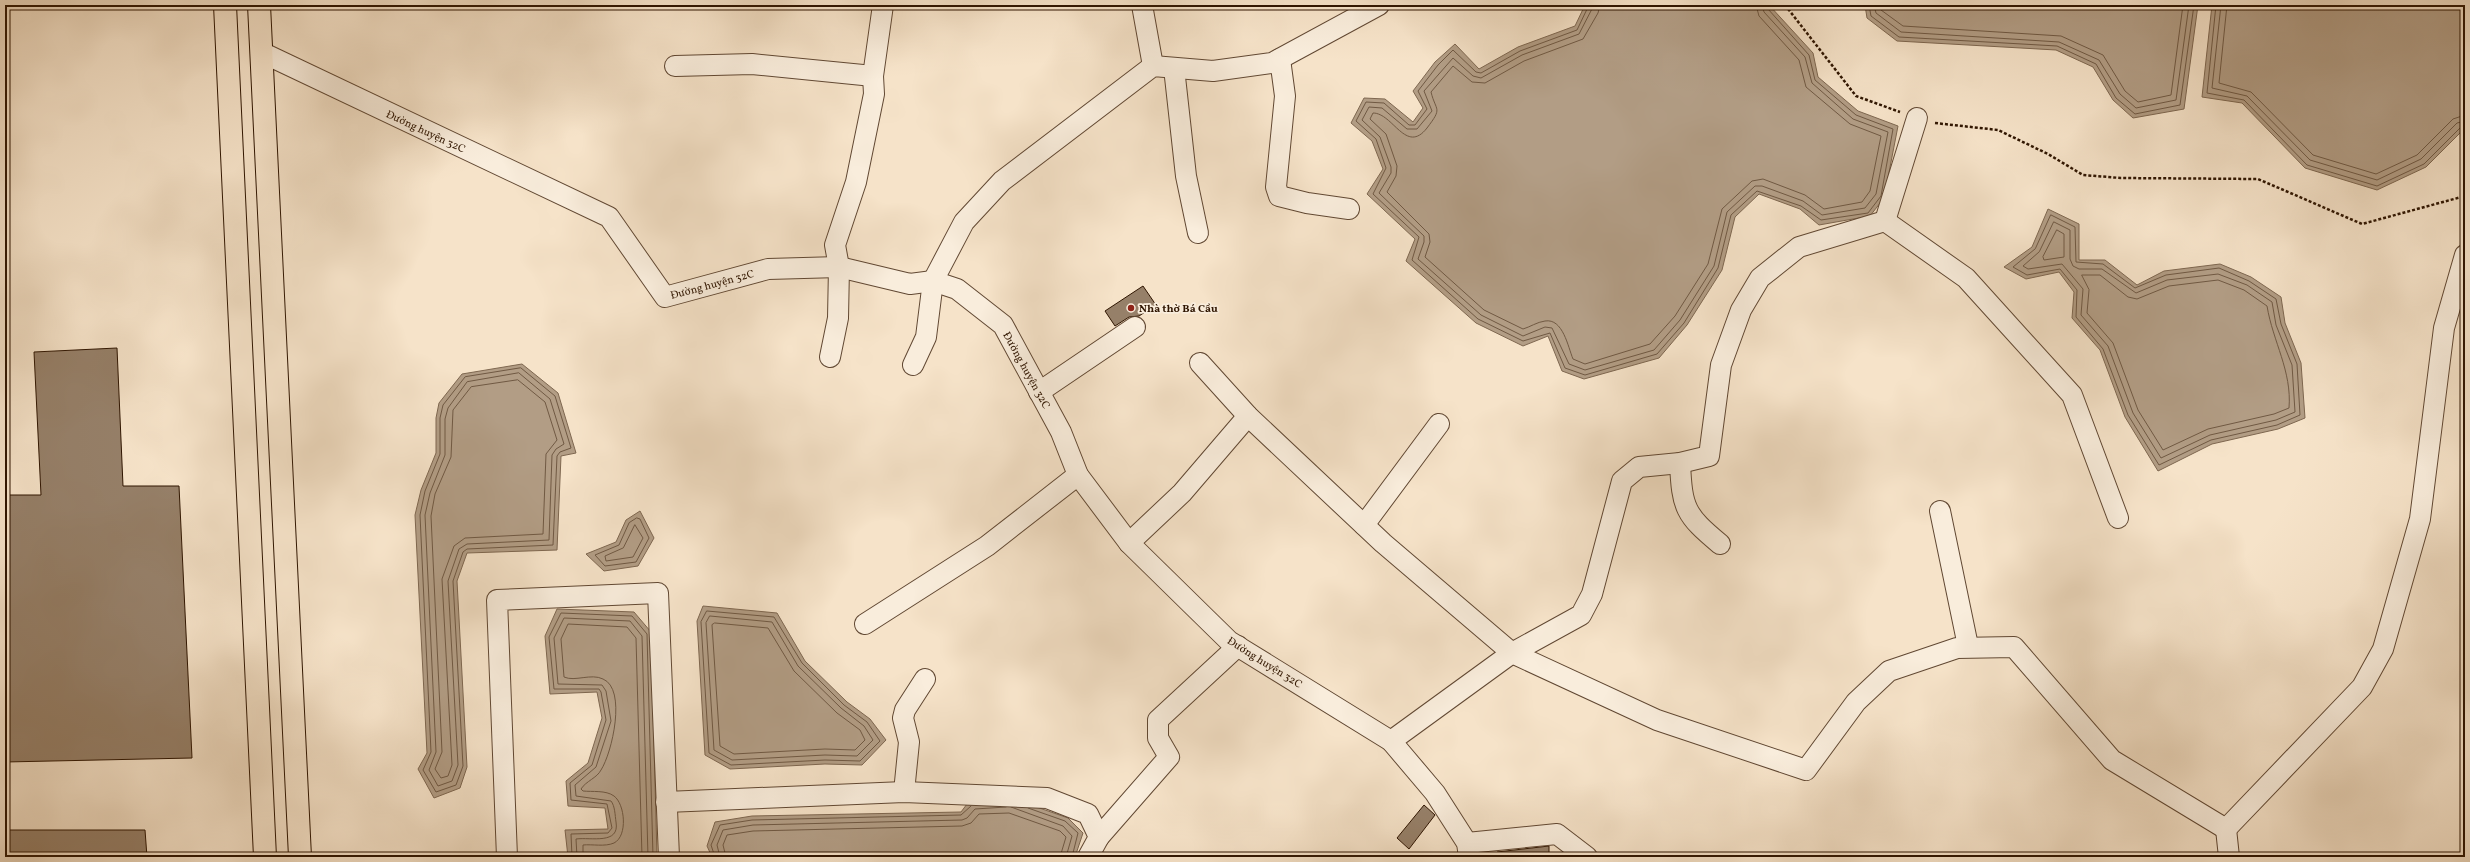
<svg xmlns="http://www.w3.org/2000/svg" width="2470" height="862" viewBox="0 0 2470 862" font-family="Vollkorn,serif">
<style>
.water{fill:#b29d85;stroke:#7e6750}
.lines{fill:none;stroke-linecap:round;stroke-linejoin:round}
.shore{stroke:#705943;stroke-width:1}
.building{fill:#968069;stroke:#2f1501}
.minor-casing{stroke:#614833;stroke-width:22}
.major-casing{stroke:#2f1501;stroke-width:24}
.path{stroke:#2f1501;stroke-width:2.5;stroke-dasharray:3 2;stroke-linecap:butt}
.minor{stroke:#f9eddc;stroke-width:20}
.major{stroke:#f6e3c9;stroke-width:22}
.poi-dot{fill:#8f2418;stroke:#f9eddc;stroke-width:1.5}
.labels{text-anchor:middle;stroke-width:3.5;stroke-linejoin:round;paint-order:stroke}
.street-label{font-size:11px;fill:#2f1501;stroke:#f9eddc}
.poi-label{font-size:11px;font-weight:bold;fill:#2f1501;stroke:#f9eddc;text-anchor:start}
</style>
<rect width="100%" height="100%" fill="#f6e3c9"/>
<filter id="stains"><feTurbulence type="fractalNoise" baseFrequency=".005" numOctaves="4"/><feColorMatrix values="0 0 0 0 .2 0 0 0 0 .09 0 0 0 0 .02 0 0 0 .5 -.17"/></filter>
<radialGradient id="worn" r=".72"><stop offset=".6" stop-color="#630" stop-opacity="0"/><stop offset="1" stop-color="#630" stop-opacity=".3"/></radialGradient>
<g class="water">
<polygon points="1585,5 1769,5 1813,53 1818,77 1858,111 1898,126 1884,198 1870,216 1819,225 1800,209 1759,194 1735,217 1722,270 1687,325 1659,358 1584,379 1562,371 1548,336 1523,346 1476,323 1406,261 1415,239 1367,194 1383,169 1372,141 1351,123 1364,98 1385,99 1413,122 1423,108 1413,91 1435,62 1455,44 1479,69 1518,47 1575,26"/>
<polygon points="1865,5 2198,5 2184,109 2133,118 2113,100 2093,67 2056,50 1897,41 1867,18"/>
<polygon points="2212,5 2465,5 2465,128 2426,167 2377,190 2305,168 2242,103 2202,97"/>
<polygon points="2048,209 2079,224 2079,260 2105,260 2137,285 2164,271 2220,264 2251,277 2281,297 2285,323 2301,363 2305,418 2278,429 2212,444 2158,471 2125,417 2100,350 2072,318 2074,292 2059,272 2026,279 2004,267 2032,247"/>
<polygon points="522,364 558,393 576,453 561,456 557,550 467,553 457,581 467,767 460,788 434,798 418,769 427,753 415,515 421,490 436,453 436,418 439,403 462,374"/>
<polygon points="640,511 654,538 638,566 604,571 586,554 616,542 626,520"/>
<polygon points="703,606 777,613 805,661 847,702 870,719 886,740 862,765 825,764 730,769 705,755 697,621"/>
<polygon points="557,609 634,612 651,632 657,857 568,857 565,830 608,829 605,808 568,806 566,781 588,763 602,718 597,692 550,694 545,636"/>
<polygon points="1011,798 1068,818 1083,833 1075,857 712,857 707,846 715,822 752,816 961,812 970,800"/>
</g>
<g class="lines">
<g class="shore">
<polyline points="1589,5 1577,30 1520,51 1481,73 1476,72 1453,50 1438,65 1418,91 1427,109 1415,125 1409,125 1384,103 1366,102 1356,121 1376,139 1386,168 1373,194 1419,237 1412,260 1478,319 1523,341 1550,333 1565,368 1585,375 1657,354 1684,323 1718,268 1731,215 1757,191 1801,206 1821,220 1868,213 1881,196 1893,129 1856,115 1815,80 1809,55 1768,9 1767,5"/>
<polyline points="1594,5 1579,34 1522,55 1481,78 1473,76 1453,58 1424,91 1432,111 1417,129 1407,129 1382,108 1369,107 1362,120 1380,137 1391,167 1391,173 1379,193 1424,236 1424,242 1418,259 1481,315 1523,336 1545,327 1552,328 1569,364 1585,370 1654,350 1680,320 1714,266 1727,212 1755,186 1762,186 1803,201 1822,215 1865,208 1876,194 1888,132 1853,119 1812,83 1805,57 1764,12 1762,5"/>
<path d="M1600,5L1598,13L1583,39L1524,61L1485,83L1472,82L1453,66L1431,92C1436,112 1443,107 1427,128C1406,155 1393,113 1373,113L1370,119L1386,134L1397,166L1396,176L1387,192L1429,234L1430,242L1425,257L1484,310L1523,329C1530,327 1537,322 1545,321C1563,318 1568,347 1573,359L1585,364L1650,344L1675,316L1708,264L1722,209L1752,181L1763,179L1805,195L1824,209L1862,202L1870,191L1881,136L1850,124L1806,87L1799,60L1759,16L1756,5"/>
<polyline points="1869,5 1871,16 1899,37 2057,46 2096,64 2116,98 2135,114 2180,105 2194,5"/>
<polyline points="1874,5 1876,13 1901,32 2059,42 2099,60 2120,94 2136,108 2176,100 2189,5"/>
<polyline points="1880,5 1881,10 1903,26 2061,36 2103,55 2125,91 2138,102 2171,95 2183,5"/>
<polyline points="2216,5 2207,93 2244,100 2307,165 2377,186 2424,164 2461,127 2465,126"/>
<polyline points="2221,5 2212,88 2247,96 2310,160 2377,180 2421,159 2457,123 2465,121"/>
<polyline points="2227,5 2219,83 2251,92 2313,155 2376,174 2417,155 2453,119 2465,115"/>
<polygon points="2051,215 2075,227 2076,262 2103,264 2135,288 2166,275 2219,268 2249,281 2276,299 2281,324 2297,364 2300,415 2277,425 2211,440 2159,465 2128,415 2103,349 2076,317 2077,290 2060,269 2027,275 2013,267 2035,249"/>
<polygon points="2054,222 2070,230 2070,259 2073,266 2079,269 2102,269 2136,293 2167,280 2218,274 2247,285 2272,302 2276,325 2292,365 2295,412 2276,420 2210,435 2161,458 2133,413 2108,346 2081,315 2083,289 2062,264 2028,269 2023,266 2039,252"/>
<polygon points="2057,230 2064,234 2064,257 2044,260 2043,257"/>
<path d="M2082,275H2100L2128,297L2137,299L2169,286L2218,280L2244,290L2267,306C2273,342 2292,371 2289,408L2274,414L2208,429L2163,450L2138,410L2113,343L2087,313L2089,290Z"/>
<polygon points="521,368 555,396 571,448 560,452 557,456 553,545 467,549 463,552 453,581 463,766 456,785 436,792 423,770 431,752 420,515 425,491 440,454 440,418 443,405 465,377"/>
<polygon points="519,373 550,399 564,444 556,449 552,455 549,540 467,544 459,549 448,581 458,765 452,781 438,786 429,770 436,752 425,515 430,493 445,455 445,419 448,408 467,382"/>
<polygon points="518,380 545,402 557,440 546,454 543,534 465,538 454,546 442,579 452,765 448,776 441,778 435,769 442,752 431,516 435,494 451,457 453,410 471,387"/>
<polygon points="637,518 640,519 649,538 636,562 605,566 595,555 619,545 629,523"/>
<polygon points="635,525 643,538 633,557 606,561 605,556 623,548"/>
<polygon points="707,611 774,617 802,663 844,705 867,722 880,741 860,761 825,760 731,765 709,753 701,622"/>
<polygon points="710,616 772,622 798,666 841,708 864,726 873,740 857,756 825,755 732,760 714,750 706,623"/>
<polygon points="715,623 768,628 794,671 837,713 860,730 865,740 855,750 825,749 734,754 720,746 712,625"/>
<polyline points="1011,807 1063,826 1072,836 1066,857"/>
<polyline points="1028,808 1065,821 1078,833 1072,857"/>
<polyline points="572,857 571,834 608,833 612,828 607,804 571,800 570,783 592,765 606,720 601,692 599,689 554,689 549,637 561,613 632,616 647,634 653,857"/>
<path d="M577,857L576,839C591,837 620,845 616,822C615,815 615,806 611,801L576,796L575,785L596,767L611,721L606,691L602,685L558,684L554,638L564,618L630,621L642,636L648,857"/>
<path d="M583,857V845C592,844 605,847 614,843C628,836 625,804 614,796C606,790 592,792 583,791L581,789C586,781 597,778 601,770C612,753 627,689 603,679C591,673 575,682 564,677L561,639L568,624L627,627L636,638L642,857"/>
<polyline points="715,857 711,845 720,825 752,820 961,815 971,806"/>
<polyline points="720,857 717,845 723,830 753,825 962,820 967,818 975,809 1006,807"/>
<polyline points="726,857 723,845 727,835 753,831 962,826 971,823 979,814 1009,813 1060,831 1066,837 1060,857"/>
</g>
</g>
<g class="building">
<polygon points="1143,286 1156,305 1139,316 1129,317 1115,326 1105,311"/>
<polygon points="117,348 123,486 179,486 192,758 5,762 5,495 41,495 34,352"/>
<polygon points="1424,805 1435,815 1409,849 1397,838"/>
<polygon points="5,830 145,830 147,857 5,857"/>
<polygon points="1549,846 1549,857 1498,857 1497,852"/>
</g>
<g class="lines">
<defs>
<g id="minor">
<polyline points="1142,5 1153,66"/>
<polyline points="261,52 609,217 665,297 768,269 839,267 910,284 933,281 957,289 1003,325 1061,432 1078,475 1129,543 1229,641 1391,741 1435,793 1467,843 1469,857"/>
<polyline points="1280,59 1285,96 1276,187 1279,196 1307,203 1349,209"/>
<polyline points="675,66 752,64 873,76"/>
<polyline points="1174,68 1186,176 1198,233"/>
<polyline points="1885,221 1966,278 2072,395 2118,518"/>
<polyline points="1885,221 1917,118"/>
<polyline points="830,357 838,318 839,267 835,245 856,182 874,94 873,76 883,5"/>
<polyline points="1200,363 1248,416 1383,543 1512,653 1657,720 1806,770 1856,702 1889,671 1957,648 2014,647 2112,760 2226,829"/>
<polyline points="913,365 926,337 933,281 964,222 1002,181 1153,66 1213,71 1272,63 1379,5"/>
<polyline points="1039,392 1135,327"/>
<path d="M1680,463C1682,508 1685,515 1720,544"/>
<polyline points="1940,511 1968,646"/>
<polyline points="1364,525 1439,424"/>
<polyline points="1129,543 1182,493 1248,416"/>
<polyline points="865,624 987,546 1078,475"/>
<polyline points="1391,741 1512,653 1581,615 1592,594 1622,481 1639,467 1680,463 1709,456 1721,365 1741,310 1760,278 1799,247 1885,221"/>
<polyline points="904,792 909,742 903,718 905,710 925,679"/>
<polyline points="666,802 904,792 1047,798 1088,814 1099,837 1088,857"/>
<polyline points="2226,829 2362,687 2383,649 2420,519 2444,328 2465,255"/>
<polyline points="2226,829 2229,857"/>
<polyline points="1099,837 1169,757 1158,738 1158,720 1238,646"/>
<polyline points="1467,843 1557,834 1587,857"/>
<polyline points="507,857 497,600 658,593 669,857"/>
</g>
<g id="major">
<polyline points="225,5 265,857"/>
<polyline points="259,5 300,857"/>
</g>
</defs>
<use href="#minor" class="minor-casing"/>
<use href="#major" class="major-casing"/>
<g class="path">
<polyline points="1785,5 1856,96 1900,112"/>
<polyline points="1935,123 1998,130 2048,154 2083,175 2121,178 2258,179 2362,224 2465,196"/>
</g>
<use href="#minor" class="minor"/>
<use href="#major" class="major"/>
</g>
<circle class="poi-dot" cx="1131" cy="308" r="4"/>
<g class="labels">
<g class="street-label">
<text transform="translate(426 131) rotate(25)" y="4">Đường huyện 32C</text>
<text transform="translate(712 284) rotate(-15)" y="4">Đường huyện 32C</text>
<text transform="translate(1027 370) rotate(61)" y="4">Đường huyện 32C</text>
<text transform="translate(1265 662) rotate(32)" y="4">Đường huyện 32C</text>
</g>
<g class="poi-label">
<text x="1139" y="312">Nhà thờ Bá Cầu</text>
</g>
</g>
<rect width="2470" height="862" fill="none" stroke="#f6e3c9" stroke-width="20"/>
<rect x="6" y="6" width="2458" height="850" fill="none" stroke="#2f1501" stroke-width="2"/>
<rect x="10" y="10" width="2450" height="842" fill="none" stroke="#2f1501"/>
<rect width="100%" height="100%" filter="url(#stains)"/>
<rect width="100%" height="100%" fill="url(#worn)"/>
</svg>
